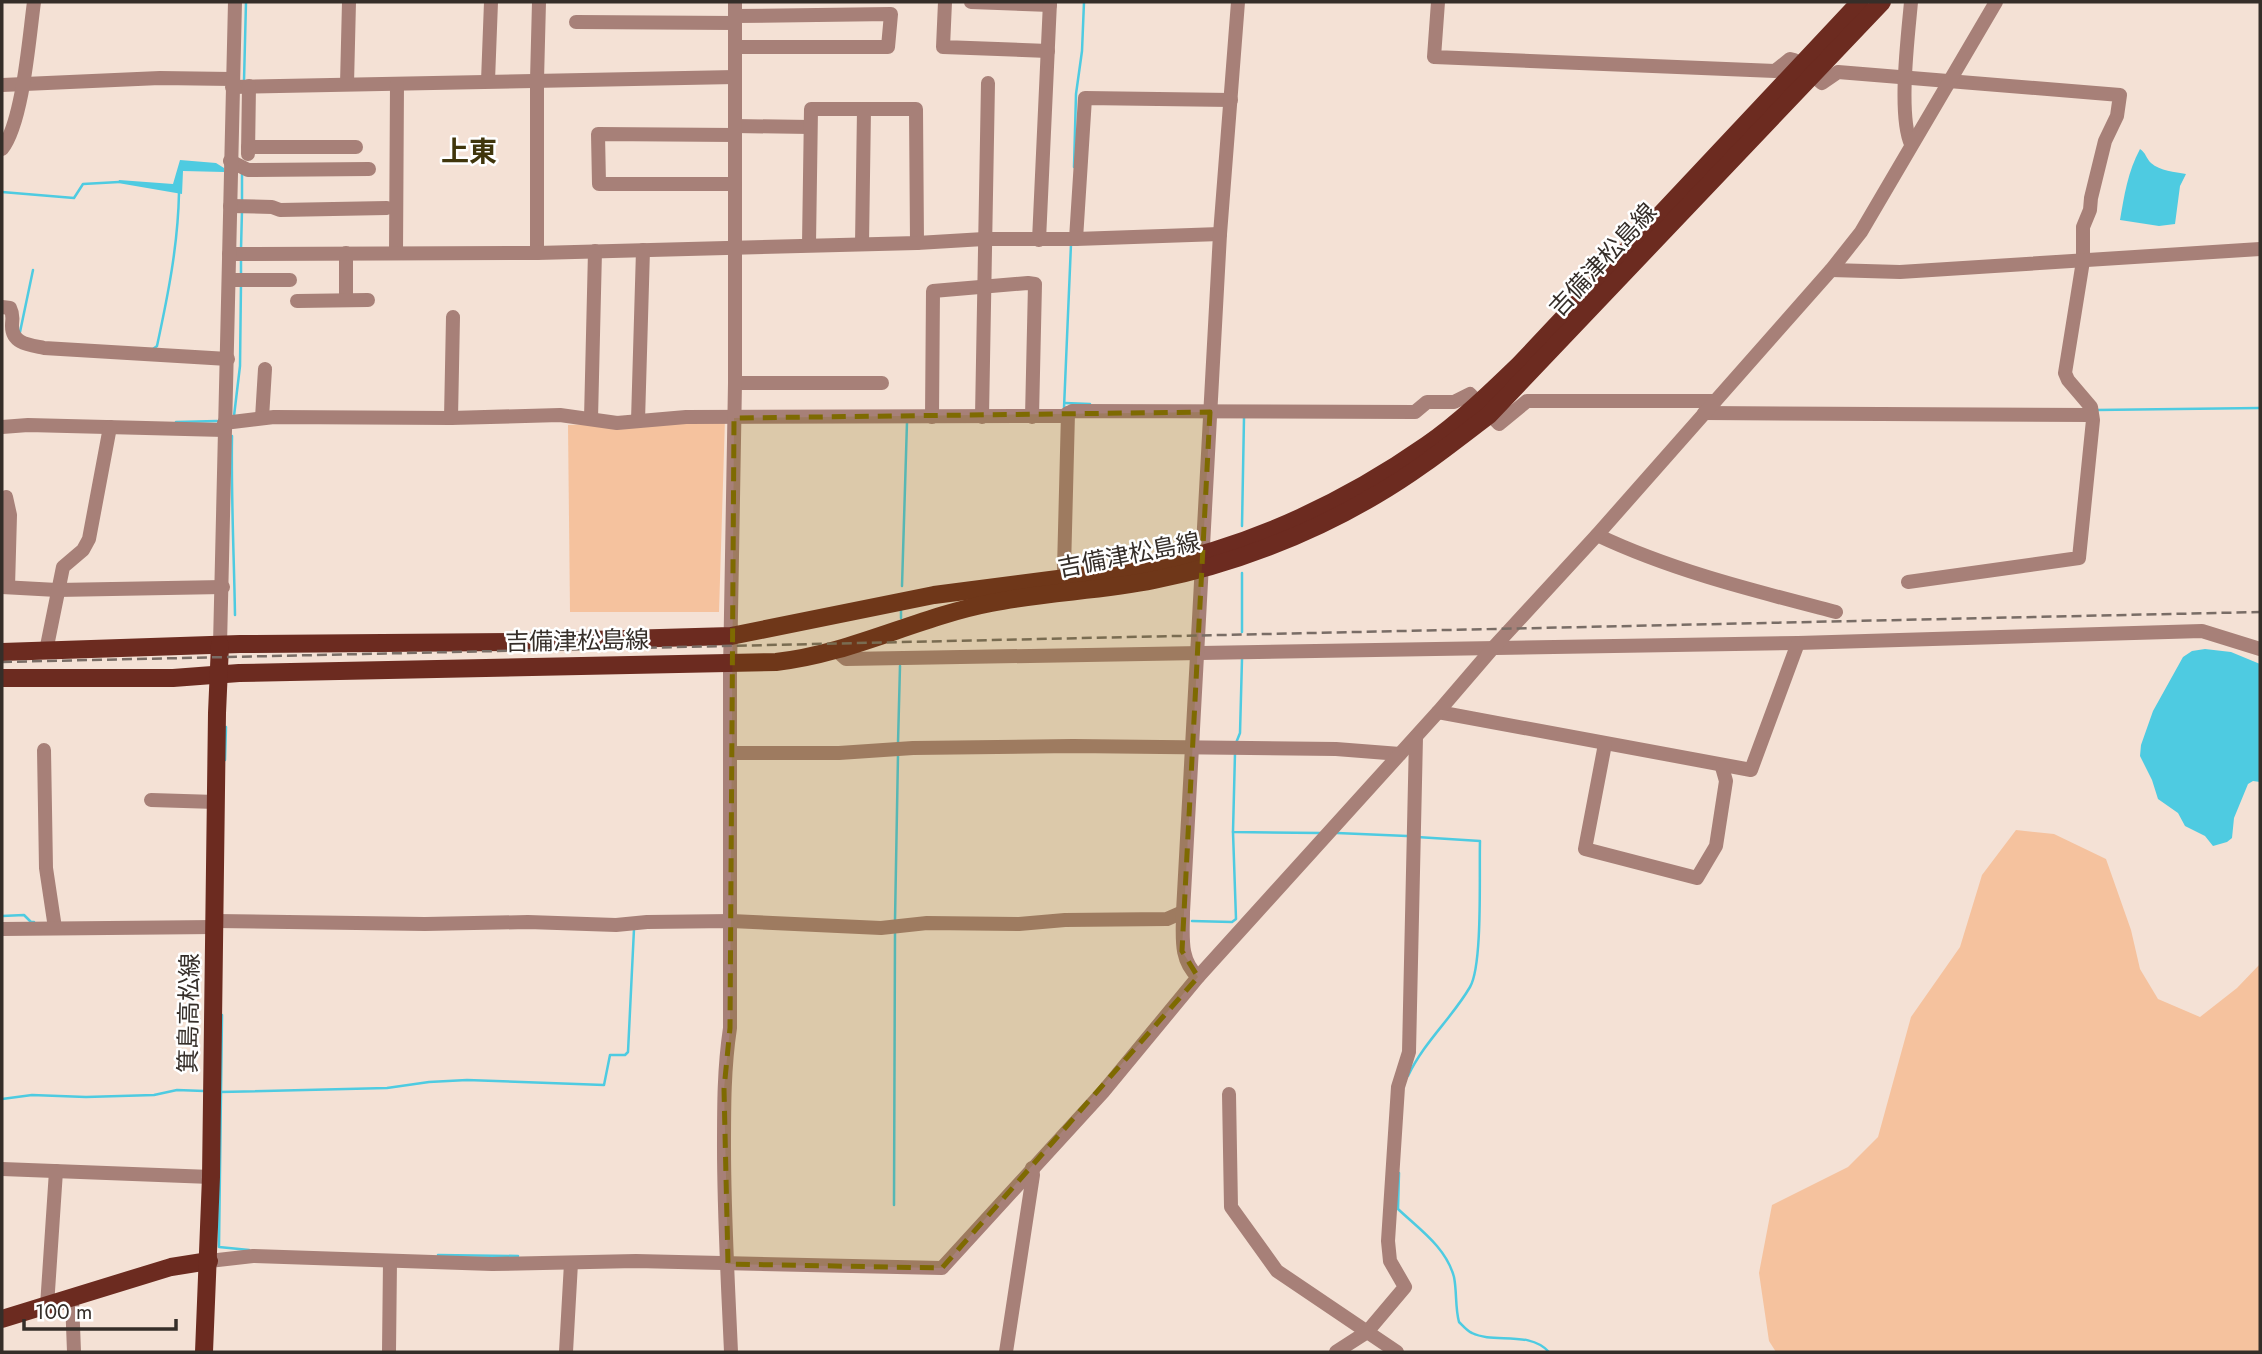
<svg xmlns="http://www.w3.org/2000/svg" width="2262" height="1354" viewBox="0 0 2262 1354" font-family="Jost,'Noto Sans JP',sans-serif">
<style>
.green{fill:#f5c29e}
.water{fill:#4ecbe1}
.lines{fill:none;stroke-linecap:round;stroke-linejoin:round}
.stream{stroke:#4ecbe1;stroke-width:2.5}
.minor{stroke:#a78078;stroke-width:14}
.major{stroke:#6c2b20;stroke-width:18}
.rail{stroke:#796d66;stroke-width:2.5;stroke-dasharray:10 5;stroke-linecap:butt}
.marked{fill:#7e6a01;fill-opacity:0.2;stroke:#7e6a01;stroke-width:5;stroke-dasharray:14 9;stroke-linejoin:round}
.labels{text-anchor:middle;stroke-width:5;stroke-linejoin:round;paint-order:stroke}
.street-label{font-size:24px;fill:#352e29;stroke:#fff}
.quarter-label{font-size:28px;font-weight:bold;fill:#40360c;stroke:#fff}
</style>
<rect width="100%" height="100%" fill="#f4e1d5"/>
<g class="green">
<polygon points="725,418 719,612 570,612 568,425"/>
<polygon points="2016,830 2054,834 2106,859 2131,930 2140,969 2158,999 2200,1017 2237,988 2260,964 2260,1352 1776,1352 1769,1341 1759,1273 1772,1205 1848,1167 1878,1137 1911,1017 1960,947 1982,875"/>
</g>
<g class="water">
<path d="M2140,149C2146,153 2146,158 2151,163C2160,171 2175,172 2186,174L2180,186L2175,224L2159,226L2120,220C2124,196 2128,171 2140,149Z"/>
<polygon points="180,160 216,163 224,168 224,172 183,171 182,194 118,183 119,180 173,184"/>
<polygon points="2205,649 2231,652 2260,664 2260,782 2253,781 2248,784 2234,818 2232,838 2227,842 2213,846 2205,836 2185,826 2178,813 2158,799 2152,780 2140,756 2141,745 2153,711 2183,657 2192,651"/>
</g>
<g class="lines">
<g class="stream">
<polyline points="244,81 246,2"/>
<polyline points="1074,167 1076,94 1082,51 1084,2"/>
<polyline points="2,192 74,198 83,184 119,182"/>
<polyline points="242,200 242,171"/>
<polyline points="241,249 242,210"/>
<polyline points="241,273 241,259"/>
<polyline points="20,332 33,270"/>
<path d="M153,349L157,346C168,295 178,245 179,193"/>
<polyline points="1065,403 1090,404"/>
<polyline points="1064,408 1071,244"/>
<polyline points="2096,410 2260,408"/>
<polyline points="234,416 240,366 241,283"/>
<polyline points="176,422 217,421"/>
<path d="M232,436C231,496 234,555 235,615"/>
<polyline points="1242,526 1244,418"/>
<polyline points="1242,573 1242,632"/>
<polyline points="902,586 907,422"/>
<polyline points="901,618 901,609"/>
<polyline points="898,743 900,666"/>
<polyline points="1236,743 1240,733 1242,659"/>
<polyline points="1235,753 1233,832 1320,833"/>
<polyline points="225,760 226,727"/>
<polyline points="1337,833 1407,836"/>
<polyline points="2,916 24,915 31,922 34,922"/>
<polyline points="895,920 898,755"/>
<polyline points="1192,921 1232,922 1236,919 1233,832"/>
<polyline points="222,1015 219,1247 249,1250"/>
<path d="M1408,1076C1424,1042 1452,1018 1470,987C1483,965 1479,871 1480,841L1417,837"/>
<polyline points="220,1092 387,1088 429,1082 467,1080 604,1085 610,1055 625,1055 628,1052 634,929"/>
<polyline points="2,1099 32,1095 86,1097 154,1095 177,1090 204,1091"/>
<path d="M1399,1173L1398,1209C1419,1229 1446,1247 1454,1277C1457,1292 1455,1307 1459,1322C1463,1326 1467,1331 1472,1333C1494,1344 1529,1330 1549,1352"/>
<polyline points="894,1205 895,932"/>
<polyline points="438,1255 518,1256"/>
</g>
<g class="minor">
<polyline points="945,2 943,47 1048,51"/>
<polyline points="971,2 1050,5"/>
<polyline points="1438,2 1434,57 1775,71 1790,59 1794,60 1822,83 1838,72 2120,95 2117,116 2105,141 2091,198 2090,210 2083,227 2083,261 2065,373 2068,380 2091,407 2093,420 2079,558 1908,582"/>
<path d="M1911,2C1908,36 1898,115 1911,144"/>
<polyline points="735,16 891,14 888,47 735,47"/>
<polyline points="576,22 735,23"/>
<polyline points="488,81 491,2"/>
<polyline points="347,84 349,2"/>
<polyline points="2,85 160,78 232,79"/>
<polyline points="232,87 735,77"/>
<polyline points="735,126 810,127"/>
<polyline points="735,135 598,134 599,184 735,184"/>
<polyline points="248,147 356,147"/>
<path d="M2,149C23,122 29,38 34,2"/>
<polyline points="248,154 249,86"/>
<polyline points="230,161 248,170 369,169"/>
<polyline points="230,206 272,207 280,210 387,208"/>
<polyline points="1076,239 1085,98 1231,100"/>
<polyline points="1039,240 1050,2"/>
<polyline points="809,244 811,109 916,109 917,243"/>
<polyline points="862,244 864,109"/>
<polyline points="346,253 346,300"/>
<polyline points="396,253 397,84"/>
<polyline points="537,253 537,80 539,2"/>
<polyline points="229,254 537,253 917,243 984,239 1076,239 1220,234"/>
<polyline points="1831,270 1900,272 2260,249"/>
<polyline points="229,280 290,280"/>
<polyline points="297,301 368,300"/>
<path d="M2,307L10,308C14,316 12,318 12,326C12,344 30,345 44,348L228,359"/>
<polyline points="735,383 882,383"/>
<polyline points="1704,413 2091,415"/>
<polyline points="932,417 933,291 1028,283 1035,284 1032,417"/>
<polyline points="982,417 988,83"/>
<polyline points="262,418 265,369"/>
<polyline points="451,418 453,317"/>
<polyline points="591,419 595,251"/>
<polyline points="638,421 643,250"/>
<polyline points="224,423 274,417 451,418 560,415 617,423 686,417 1063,416 1072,411 1415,412 1427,402 1454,402 1470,394 1499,424 1527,401 1715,401"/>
<polyline points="2,427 28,425 224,430"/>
<polyline points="6,497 10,515 8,587"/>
<path d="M1597,535C1673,571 1755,591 1836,612"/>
<polyline points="1064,569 1068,413"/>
<polyline points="2,587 57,590 223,587"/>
<polyline points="220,645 235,2"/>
<polyline points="836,650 846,659 1798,643 2202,631 2260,649"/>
<polyline points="46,651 63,567 83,550 89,539 110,427"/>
<polyline points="1438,712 1751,770 1798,643"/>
<polyline points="1605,744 1585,849 1697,878 1716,846 1726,781 1722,767"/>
<polyline points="44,750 46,868 55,928"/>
<polyline points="731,753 839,753 913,748 1073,746 1336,749 1400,754"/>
<polyline points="151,800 216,802"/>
<polyline points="215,921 425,924 528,922 616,925 647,922 731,921 881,928 927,923 1019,924 1065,920 1167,919 1183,912"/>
<polyline points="2,929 215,927"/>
<path d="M1198,977C1179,959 1183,937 1183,912L1220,234L1238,2"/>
<polyline points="1229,1094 1231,1207 1277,1271 1397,1352"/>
<polyline points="2,1169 211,1177"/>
<polyline points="209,1261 253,1256 492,1264 636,1261 942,1268 1103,1092 1198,977 1438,712 1493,648 1597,535 1831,270 1861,232 1996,2"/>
<polyline points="72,1299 74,1352"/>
<polyline points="47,1306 56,1171"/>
<polyline points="389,1352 390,1261"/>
<polyline points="566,1352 571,1263"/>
<path d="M731,1352C728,1284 724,1215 724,1147C724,1106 724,1068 730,1028V671L735,383V2"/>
<polyline points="1006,1352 1033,1175 1032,1168"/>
<polyline points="1336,1352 1367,1332 1405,1287 1390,1261 1388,1241 1398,1087 1409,1052 1416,737"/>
</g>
<g class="major">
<path d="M2,652L240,644L518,642L731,636L934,595L1151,567C1250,546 1344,503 1427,445C1460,422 1490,393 1519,365L1860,2"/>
<path d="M2,678H173L239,673L776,662C850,654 918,617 991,603C1045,592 1100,591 1154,580C1230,565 1309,535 1376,495C1416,472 1452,443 1489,415L1882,2"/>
<polyline points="2,1319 171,1267 209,1261"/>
<polyline points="204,1352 211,1177 217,713 220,645"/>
</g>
<polyline class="rail" points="2,662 2260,612"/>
</g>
<path class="marked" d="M1210,412L1182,951L1198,977L942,1268L728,1264L724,1089L730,1028L734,418Z"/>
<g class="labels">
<g class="street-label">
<text transform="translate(1603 260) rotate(-47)" y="8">吉備津松島線</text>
<text transform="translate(1129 555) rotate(-11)" y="8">吉備津松島線</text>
<text transform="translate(577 641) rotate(-1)" y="8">吉備津松島線</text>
<text transform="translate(189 1013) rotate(-89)" y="8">箕島高松線</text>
</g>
<g class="quarter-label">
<text x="469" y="161">上東</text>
</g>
</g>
<rect width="2262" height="1354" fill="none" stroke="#352e29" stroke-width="7"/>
<path d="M24 1319v10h152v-10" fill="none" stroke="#352e29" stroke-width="3.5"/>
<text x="35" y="1319" font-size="21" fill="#352e29" stroke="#ffffff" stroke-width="5" paint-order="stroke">100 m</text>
</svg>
